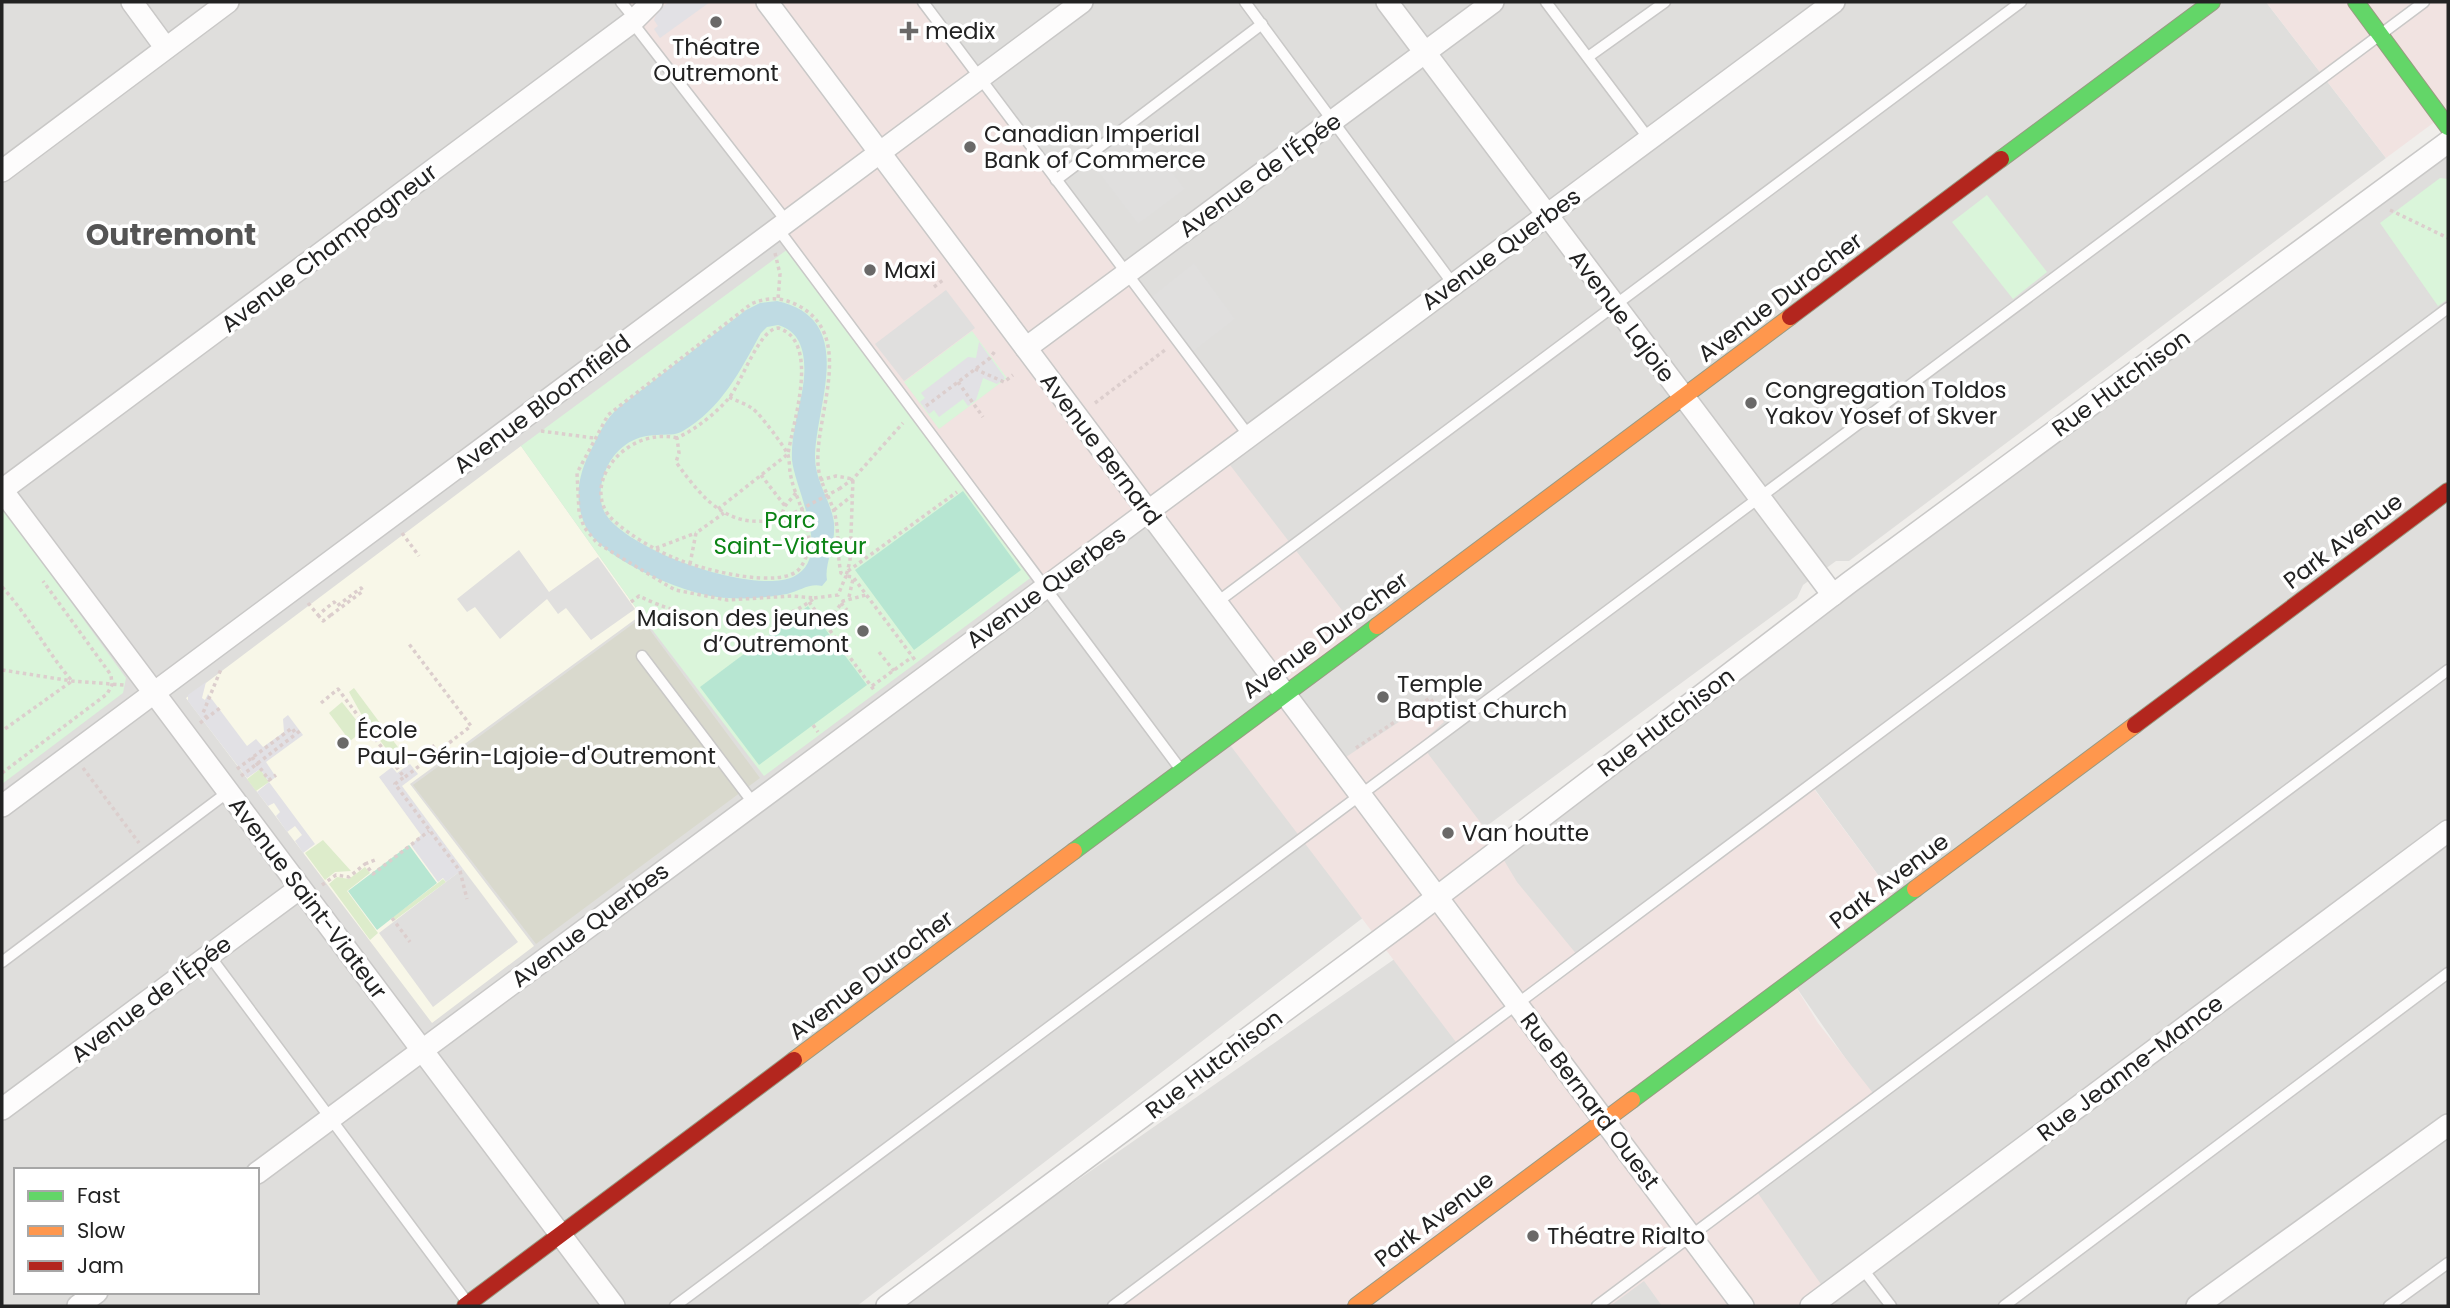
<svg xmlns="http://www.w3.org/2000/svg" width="2450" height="1308" viewBox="0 0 2450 1308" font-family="Poppins,sans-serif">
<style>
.residential{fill:#dfdedc;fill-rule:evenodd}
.commercial{fill:#f1e3e1}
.education{fill:#f8f7e8}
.construction{fill:#d9d9cd}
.grass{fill:#ddeccb}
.park{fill:#daf5da}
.pitch{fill:#b7e6d2}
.parking{fill:#e0dfde}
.plaza{fill:#e2e1e5}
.water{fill:#bfdbe3;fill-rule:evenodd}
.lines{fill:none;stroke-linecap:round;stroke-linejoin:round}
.lane-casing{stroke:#c9c8c7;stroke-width:13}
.street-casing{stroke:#c9c8c7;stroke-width:24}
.fast-casing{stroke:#999a82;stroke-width:18}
.slow-casing{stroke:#999a82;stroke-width:18}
.jam-casing{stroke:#999a82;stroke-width:18}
.path{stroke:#dccecd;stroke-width:3.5;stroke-dasharray:3.5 3.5;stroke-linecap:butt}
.lane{stroke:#fdfcfc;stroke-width:10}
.street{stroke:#fdfcfc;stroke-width:21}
.fast{stroke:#63d668;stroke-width:16}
.slow{stroke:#ff974d;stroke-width:16}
.jam{stroke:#b3261e;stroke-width:16}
.path-bridge{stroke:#dccecd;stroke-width:3.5;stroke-dasharray:3.5 3.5;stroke-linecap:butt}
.poi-dot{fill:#6a6968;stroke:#fff;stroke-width:2.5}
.labels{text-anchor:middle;stroke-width:7;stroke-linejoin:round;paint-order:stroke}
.poi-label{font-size:23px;fill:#222;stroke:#fff;text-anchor:start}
.street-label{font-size:23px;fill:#222;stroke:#fff}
.park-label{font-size:23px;fill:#0c8416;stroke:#fff}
.district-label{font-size:30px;font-weight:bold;fill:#555;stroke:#fff}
</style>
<rect width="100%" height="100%" fill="#f0eeeb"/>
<g class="residential">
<path d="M2,2H2266L2386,158L1849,561H1836L1803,585L1797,598L1390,897L857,1306H2ZM16,1170H257V1292H16Z"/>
<polygon points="2448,142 2448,1306 1596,1306 1859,1078 1794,984 1901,906 1811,784 1113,1306 897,1306 1429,935 1417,912"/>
</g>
<g class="commercial">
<polygon points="619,2 923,2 1249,436 1223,456 1365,640 1285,695 1337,763 1429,702 1444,722 1422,742 1429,755 1484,827 1517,882 1578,956 1811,785 1901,906 1794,984 1818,1023 1876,1097 1755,1189 1836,1306 1662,1306 1644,1281 1610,1306 1113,1306 1459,1046 1227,741 1280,697 1149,512 1047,587 778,229 787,223"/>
<polygon points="2266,2 2448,2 2448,112 2386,158"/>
</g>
<polygon class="education" points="521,446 641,615 410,784 534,946 432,1023 186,698"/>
<polygon class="construction" points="641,618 760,778 536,944 413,785"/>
<g class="grass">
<polygon points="354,688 409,762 401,768 365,721 349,692"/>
<polygon points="342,702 364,730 350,741 329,713"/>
<polygon points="260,769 269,782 256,791 247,779"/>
<polygon points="323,840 351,871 335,872 325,880 305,853"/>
<polygon points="365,867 370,873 347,891 378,933 370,940 329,884 337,877 349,879"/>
<polygon points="443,879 446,882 395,920 393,917"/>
</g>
<g class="park">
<polygon points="2440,178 2448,179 2448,299 2438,306 2380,223"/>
<polygon points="1987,195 2047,272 2013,299 1952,222"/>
<polygon points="788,249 1033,576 764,776 641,615 521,446"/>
<polygon points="972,331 1007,378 939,429 904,382"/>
<polygon points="2,507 126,678 123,693 2,784"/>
</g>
<g class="pitch">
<polygon points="963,491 1021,570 914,650 855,570"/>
<polygon points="808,606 867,685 759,765 700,687"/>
<polygon points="409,845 437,883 377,930 348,891"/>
</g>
<g class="parking">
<polygon points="1136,126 1185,189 1138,224 1090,161"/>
<polygon points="1194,263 1235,319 1191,353 1150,298"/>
<polygon points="946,290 975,328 904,381 875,344"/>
<polygon points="519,550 549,592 598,557 635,609 591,640 566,608 558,614 547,599 500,639 475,607 467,612 457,599"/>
<polygon points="463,869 518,942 433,1007 379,933"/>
</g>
<g class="plaza">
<polygon points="669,2 710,2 660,38 654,29 658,26 654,20 658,10"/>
<polygon points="979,342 1005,378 997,384 983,378 976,400 968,406 963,399 939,417 934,410 929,414 920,402 925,398 921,393 968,357 976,358"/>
<polygon points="206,682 202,698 205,700 208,694 247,746 256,739 263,747 284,732 283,719 288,715 303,735 266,762 276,777 269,782 315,844 303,853 295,841 302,835 295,826 287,832 276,816 280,812 274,803 268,806 257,792 269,782 260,769 247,778 188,701 188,695"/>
<polygon points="410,764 418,774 402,786 463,869 446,882 443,878 438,882 411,845 421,835 379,777 392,767 397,773"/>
</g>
<path class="water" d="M777,301C858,319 816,403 815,457C815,482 831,500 834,523C836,545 824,564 827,580L822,586C809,583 800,591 787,594C764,598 740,600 717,597C683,593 599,558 585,525C573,498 579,472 592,448C599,433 606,419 618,408L746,310L760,303ZM778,325C811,334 806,376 800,402C796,421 791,440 792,460C795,490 834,558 793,577C753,595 626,550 605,513C598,501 600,484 605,472C614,449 633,435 657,435C666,434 675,436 683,431C722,408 740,371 761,333L767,327Z"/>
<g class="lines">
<defs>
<g id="lane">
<polyline points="621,2 635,19"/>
<polyline points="923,2 1249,436"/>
<polyline points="1245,2 1453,284"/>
<polyline points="1546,2 1649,139"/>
<polyline points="632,22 787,222"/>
<polyline points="1588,57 1665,2"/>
<polyline points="1056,180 1262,24"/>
<polyline points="778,229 1181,770"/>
<polyline points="1216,603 2021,2"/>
<polyline points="642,656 754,804"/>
<polyline points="209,955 467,1302"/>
<polyline points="2,962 228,792"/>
<polyline points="1862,1268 1891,1306"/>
<polyline points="675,1306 2424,2"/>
<polyline points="1113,1306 2448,308"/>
<polyline points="1597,1306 2448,670"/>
<polyline points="2004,1306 2448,973"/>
<polyline points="2389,1306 2448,1263"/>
</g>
<g id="street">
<polyline points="132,2 165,47"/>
<polyline points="767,2 1743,1306"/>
<polyline points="1387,2 1833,595"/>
<polyline points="2,171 228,2"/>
<polyline points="1026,348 1493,2"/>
<polyline points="2,490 614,1306"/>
<polyline points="2,490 632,22 652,2"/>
<polyline points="2,806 1082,2"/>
<polyline points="2,1109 300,888"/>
<polyline points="257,1173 1834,2"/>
<polyline points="78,1306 97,1292"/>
<polyline points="887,1306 1411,917 1850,582 2448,142"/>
<polyline points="1811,1306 2448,831"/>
<polyline points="2197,1306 2448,1125"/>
</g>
<g id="fast">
<polyline points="2356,2 2448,127"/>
<polyline points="2001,159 2212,2"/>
<polyline points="1074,851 1377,626"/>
<polyline points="1632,1100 1915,889"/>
</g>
<g id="slow">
<polyline points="1377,626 1790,317"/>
<polyline points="1915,889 2135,725"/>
<polyline points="794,1060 1074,851"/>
<polyline points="1356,1306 1632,1100"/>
</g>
<g id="jam">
<polyline points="1790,317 2001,159"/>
<polyline points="2135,725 2448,491"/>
<polyline points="465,1306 794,1060"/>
</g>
</defs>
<use href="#lane" class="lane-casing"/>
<use href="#street" class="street-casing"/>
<use href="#fast" class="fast-casing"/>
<use href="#slow" class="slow-casing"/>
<use href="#jam" class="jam-casing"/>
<g class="path">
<polyline points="2390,210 2448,238"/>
<polyline points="775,253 780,274 778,299"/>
<polyline points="934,287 943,280"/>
<polyline points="975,369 1004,382 1013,375"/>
<polyline points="958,382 983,417"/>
<polyline points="1095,403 1165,350"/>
<polyline points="926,406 990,358 995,351"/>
<polyline points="541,431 594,438"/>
<path d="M677,438C625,426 577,487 614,521C631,536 656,551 677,559C700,569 783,591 800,568C822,538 797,506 791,477C789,470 790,462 788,455C785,447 760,414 753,409C746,404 737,401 729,397"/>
<polyline points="761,475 785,506"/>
<polyline points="820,480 836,476 853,479 850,561 846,576 853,577 915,660"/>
<polyline points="839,489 853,479 903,423"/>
<polyline points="796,493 785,506 780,519 789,526 808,526"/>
<path d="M718,509L788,454C793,422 821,341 778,328C759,329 742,382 729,398C715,414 696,429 677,438L679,453L676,462C706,504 733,534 788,516"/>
<polyline points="834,510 853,495"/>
<polyline points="402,533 419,556"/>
<polyline points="656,548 696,533"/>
<polyline points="690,564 696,533 724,513"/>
<polyline points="848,571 957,492"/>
<path d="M2,587C29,616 46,651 72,681L2,731"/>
<polyline points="849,597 853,579"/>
<path d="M631,602L639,596C687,620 769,637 814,598L792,596L727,600L675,590L597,543L584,527L579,512L577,473L608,415L751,304C766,297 782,297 797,305C857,335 815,414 818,464C819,485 833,500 836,520C839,537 837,555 841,573L846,576L838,595L814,598"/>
<polyline points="809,602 874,690"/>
<polyline points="308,603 318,615 334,602 337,606 361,588 363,591 331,615 333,618"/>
<polyline points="841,603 847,610"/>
<polyline points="318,615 323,621 331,615"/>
<polyline points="826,625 843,601 866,595"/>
<polyline points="879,652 894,671"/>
<polyline points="2,670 72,681 124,685"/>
<polyline points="872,686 912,657"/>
<polyline points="321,703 338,689 404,777 395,784 460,871 467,899"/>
<polyline points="207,718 203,713 221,669"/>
<polyline points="200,723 220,708"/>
<polyline points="813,725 818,732"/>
<polyline points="432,745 437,752"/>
<polyline points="1356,748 1430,698 1444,717"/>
<polyline points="252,757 269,780 276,775"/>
<polyline points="83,768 139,843"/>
<polyline points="237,769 292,728 296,734 301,730"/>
<polyline points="2,773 107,694 112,685 111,675 43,581"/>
<polyline points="241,776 296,734"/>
<polyline points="405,777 471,726 409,644"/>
<polyline points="365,864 375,860"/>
<polyline points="322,885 336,875 349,877 365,864 373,874 429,831"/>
<polyline points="392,918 410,942"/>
</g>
<use href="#lane" class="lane"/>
<use href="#street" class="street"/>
<use href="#fast" class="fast"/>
<use href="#slow" class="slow"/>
<use href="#jam" class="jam"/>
<polyline class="path-bridge" points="788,516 839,489"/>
</g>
<g class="poi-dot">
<circle cx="716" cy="22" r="7"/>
<path d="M905.5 20.5h7v7h7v7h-7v7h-7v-7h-7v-7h7z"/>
<circle cx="970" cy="147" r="7"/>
<circle cx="870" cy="270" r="7"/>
<circle cx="1751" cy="403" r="7"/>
<circle cx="863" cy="631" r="7"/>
<circle cx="1383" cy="697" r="7"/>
<circle cx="343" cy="743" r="7"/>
<circle cx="1448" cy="833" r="7"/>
<circle cx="1533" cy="1236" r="7"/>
</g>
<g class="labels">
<g class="poi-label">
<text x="925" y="39">medix</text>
<text x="716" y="55" text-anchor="middle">Théatre<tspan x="716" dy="26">Outremont</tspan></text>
<text x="984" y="142">Canadian Imperial<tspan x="984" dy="26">Bank of Commerce</tspan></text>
<text x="884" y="278">Maxi</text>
<text x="1765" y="398">Congregation Toldos<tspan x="1765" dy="26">Yakov Yosef of Skver</tspan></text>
<text x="849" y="626" text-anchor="end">Maison des jeunes<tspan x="849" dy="26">d’Outremont</tspan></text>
<text x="1397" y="692">Temple<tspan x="1397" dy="26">Baptist Church</tspan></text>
<text x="357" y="738">École<tspan x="357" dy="26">Paul-Gérin-Lajoie-d'Outremont</tspan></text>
<text x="1462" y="841">Van houtte</text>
<text x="1547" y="1244">Théatre Rialto</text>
</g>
<g class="street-label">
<text transform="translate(1260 175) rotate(-36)" y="8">Avenue de l'Épée</text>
<text transform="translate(329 248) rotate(-37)" y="8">Avenue Champagneur</text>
<text transform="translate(1501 249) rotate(-36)" y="8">Avenue Querbes</text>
<text transform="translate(1780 297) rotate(-37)" y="8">Avenue Durocher</text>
<text transform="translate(1622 316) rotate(53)" y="8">Avenue Lajoie</text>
<text transform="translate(2121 383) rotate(-36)" y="8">Rue Hutchison</text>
<text transform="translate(542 404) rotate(-37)" y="8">Avenue Bloomfield</text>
<text transform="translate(1101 449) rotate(53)" y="8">Avenue Bernard</text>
<text transform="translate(2343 541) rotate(-37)" y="8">Park Avenue</text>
<text transform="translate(1046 587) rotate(-36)" y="8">Avenue Querbes</text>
<text transform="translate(1325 635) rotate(-36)" y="8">Avenue Durocher</text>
<text transform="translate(1666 722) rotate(-37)" y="8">Rue Hutchison</text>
<text transform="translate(1889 881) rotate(-37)" y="8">Park Avenue</text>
<text transform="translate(308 898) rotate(53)" y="8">Avenue Saint-Viateur</text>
<text transform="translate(590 925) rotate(-37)" y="8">Avenue Querbes</text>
<text transform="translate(871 975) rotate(-37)" y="8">Avenue Durocher</text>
<text transform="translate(151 999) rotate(-37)" y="8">Avenue de l'Épée</text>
<text transform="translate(1214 1064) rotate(-37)" y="8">Rue Hutchison</text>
<text transform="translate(2130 1068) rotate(-37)" y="8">Rue Jeanne-Mance</text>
<text transform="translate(1590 1101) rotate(53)" y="8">Rue Bernard Ouest</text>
<text transform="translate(1434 1219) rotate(-37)" y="8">Park Avenue</text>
</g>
<g class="park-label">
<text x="790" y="528">Parc<tspan x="790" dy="26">Saint-Viateur</tspan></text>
</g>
<g class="district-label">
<text x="171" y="245">Outremont</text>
</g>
</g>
<rect width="2450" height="1308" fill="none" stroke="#222222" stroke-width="7"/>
<rect x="14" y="1168" width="245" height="126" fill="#ffffff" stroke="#a7a7a7" stroke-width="2"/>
<rect x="28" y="1191" width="35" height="10" fill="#63d668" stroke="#a7a7a7" stroke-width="2"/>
<text x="77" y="1203" font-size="21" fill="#222222">Fast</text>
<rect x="28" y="1226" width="35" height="10" fill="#ff974d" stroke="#a7a7a7" stroke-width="2"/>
<text x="77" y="1238" font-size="21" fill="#222222">Slow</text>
<rect x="28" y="1261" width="35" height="10" fill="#b3261e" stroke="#a7a7a7" stroke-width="2"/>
<text x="77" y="1273" font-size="21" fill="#222222">Jam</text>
</svg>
